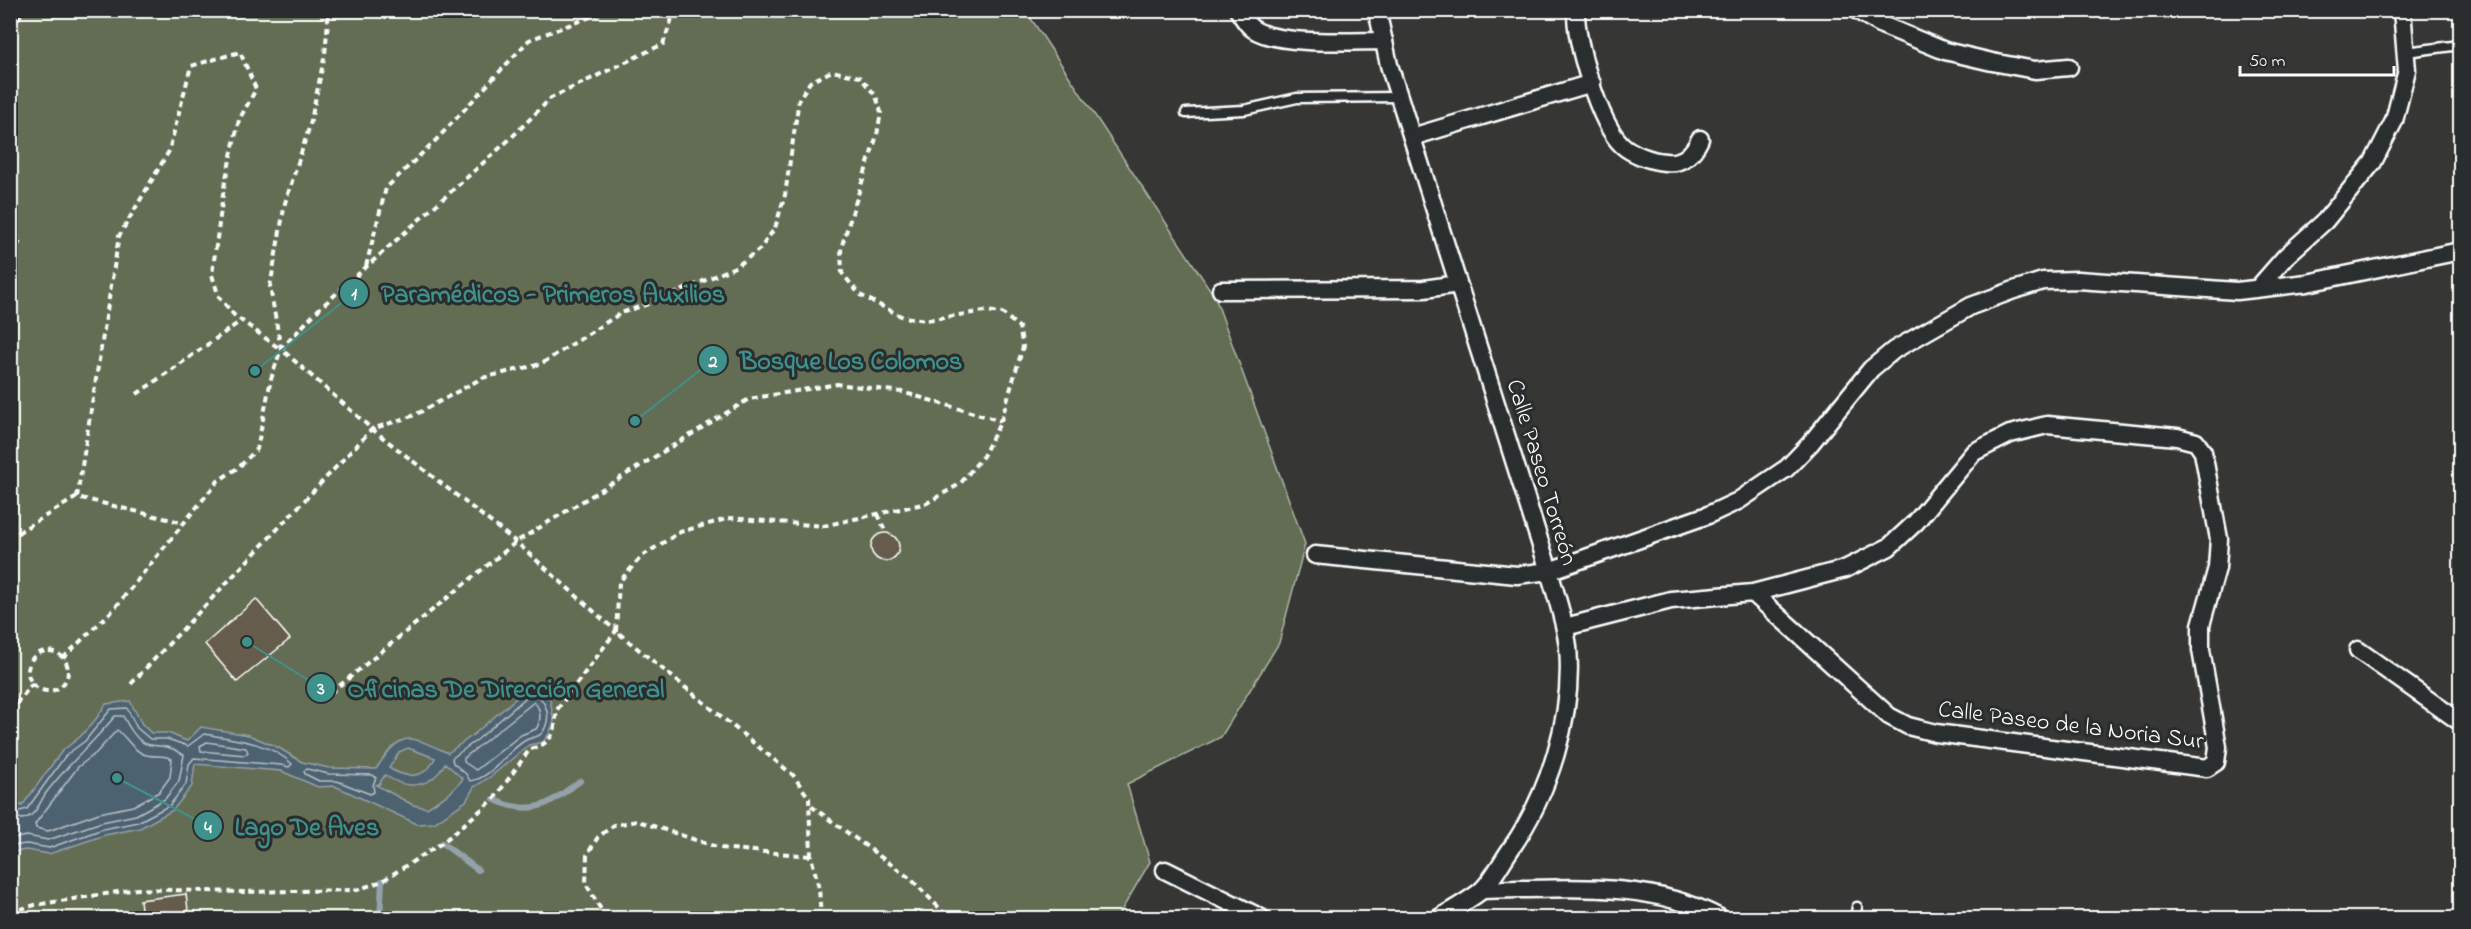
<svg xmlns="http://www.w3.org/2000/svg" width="2471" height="929" viewBox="0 0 2471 929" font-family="'Indie Flower',sans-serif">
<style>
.green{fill:#636d53;stroke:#b1b6a9;stroke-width:1.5}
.water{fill:#4e6271;stroke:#95a1aa;stroke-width:1.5;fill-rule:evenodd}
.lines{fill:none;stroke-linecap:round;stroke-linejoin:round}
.shore{stroke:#b8c0c6;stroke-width:1.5}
.stream{stroke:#95a1aa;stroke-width:6}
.building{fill:#655b4c;stroke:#fff;stroke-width:1.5}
.service-casing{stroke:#fff;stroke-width:13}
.minor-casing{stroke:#fff;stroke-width:21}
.path{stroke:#fff;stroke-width:4;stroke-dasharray:6 4.5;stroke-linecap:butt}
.service{stroke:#2a2d2e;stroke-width:8}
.minor{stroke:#2a2d2e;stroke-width:16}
.labels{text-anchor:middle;stroke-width:6;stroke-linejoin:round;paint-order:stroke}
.street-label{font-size:24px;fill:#fff;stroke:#2a2d2e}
.leader{fill:none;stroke:#3f918b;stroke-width:2}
.callout-dot{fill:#3f918b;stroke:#2a2d2e;stroke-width:2}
.mark-label{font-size:18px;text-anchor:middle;font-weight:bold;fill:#fff}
.callout-label{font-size:26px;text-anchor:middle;font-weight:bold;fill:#3f918b;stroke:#2a2d2e;stroke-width:6;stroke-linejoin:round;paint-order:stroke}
</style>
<rect width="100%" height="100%" fill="#363634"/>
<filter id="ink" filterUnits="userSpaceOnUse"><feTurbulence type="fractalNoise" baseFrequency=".0167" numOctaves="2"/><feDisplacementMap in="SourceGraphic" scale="12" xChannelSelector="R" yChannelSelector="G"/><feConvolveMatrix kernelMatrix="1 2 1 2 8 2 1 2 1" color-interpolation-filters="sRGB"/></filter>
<g filter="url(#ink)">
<polygon class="green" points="10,11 1026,11 1215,297 1305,544 1279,643 1221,737 1127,784 1150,862 1117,918 11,918"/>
<path class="water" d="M528,688H540L550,699L554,722L549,734L543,742L529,745L490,777L474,787L466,801L434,823L417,824L335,786L318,787L281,771L195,764L192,786L173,810L140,828L105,835L49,854L26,850L11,852V800L22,806L62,751L80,737L96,719L106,704L130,701L142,724L151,733H168L187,741L201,727L249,735L279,748L302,762L329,768L376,769C402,730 407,734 448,753L473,735ZM408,748L435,758C426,779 406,779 389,768L399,752ZM445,763L463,779L450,793L427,808L413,805L376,785L379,784L385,775C407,791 432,788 445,763Z"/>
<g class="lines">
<g class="shore">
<path d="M530,694H537C546,703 551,716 545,728C541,738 534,736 526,740C507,750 492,779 470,781L466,774L453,763L452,758L477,740Z"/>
<path d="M534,702C542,709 541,722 536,729L521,735L476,770L464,762V758Z"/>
<path d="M117,730C126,736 131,749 143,754C153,758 162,754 172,759L170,777L159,792L133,806L99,813L48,831L36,828L35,824L78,767L96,753Z"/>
<polygon points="207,742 246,748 248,752 245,755 201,751 200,746"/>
<polygon points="307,769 329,774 373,775 376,778 373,785 374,792 370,794 337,781 319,781 305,774 304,771"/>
<path d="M10,806L20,811L27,809L66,755L85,741L111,709L127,708L137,728L150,739H167L188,746L204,734C233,739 270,742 292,764L289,767L281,765L194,758L189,764L186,784L170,805L138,822L103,829L49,848L27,844L10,846"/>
<path d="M10,815L22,819C36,817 39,803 46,793C67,765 93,743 115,716H123C147,763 154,734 184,755L179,781L165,799L136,815L102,822L48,840L27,836L10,839"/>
</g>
<g class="stream">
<path d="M494,799C500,803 505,804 512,806C543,813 556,798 580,781"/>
<polyline points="442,843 478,870"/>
<polyline points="380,918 382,881"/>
</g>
</g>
<g class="building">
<circle cx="885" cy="547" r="14"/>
<polygon points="256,599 290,639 237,682 205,644"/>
<polygon points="186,894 189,918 142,918 140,900"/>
</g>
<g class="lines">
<defs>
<g id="service">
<polyline points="2406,52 2460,45"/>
<polyline points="1186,113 1244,110 1297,98 1399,97"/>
<polyline points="1855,918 1857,907"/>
</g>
<g id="minor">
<path d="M1238,10C1242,16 1247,25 1253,29C1278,46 1353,41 1384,41"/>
<path d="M1377,10L1389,65L1549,571C1556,596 1565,621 1568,647C1574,716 1549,794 1510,850C1501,863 1492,881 1481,891C1468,901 1452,910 1439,918"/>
<path d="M1576,10C1575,42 1599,123 1622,145C1632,154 1651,161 1665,162C1683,164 1693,154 1700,139"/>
<polyline points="1856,10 1882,25 1945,51 1992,62 2035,70 2069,67"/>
<polyline points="1412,137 1592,83"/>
<polyline points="2258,288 2286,256 2325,221 2373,162 2394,121 2407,70 2402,10"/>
<polyline points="1221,290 1424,289 1458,284"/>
<polyline points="1315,555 1517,575 1549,571 1708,515 1738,501 1787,468 1810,444 1871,369 1894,350 1971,306 2014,290 2043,281 2078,280 2237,291 2307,283 2460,251"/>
<polyline points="1565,627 1671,600 1753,593 1845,569 1889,547 1916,522 1974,452 2010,434 2047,425 2177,437 2196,442 2203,452 2219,539 2217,568 2201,625 2201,650 2218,747 2216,762 2207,768 1936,733 1908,726 1889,716 1753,593"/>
<polyline points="2358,650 2460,722"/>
<polyline points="1165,870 1261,918"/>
<path d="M1482,890C1562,889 1648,879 1720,918"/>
</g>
</defs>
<use href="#service" class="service-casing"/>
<use href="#minor" class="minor-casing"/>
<g class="path">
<polyline points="10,27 26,10"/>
<polyline points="10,223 20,241 10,258"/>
<polyline points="366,266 386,188 437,139 529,40 609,10"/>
<polyline points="137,394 241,321"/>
<polyline points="77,497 119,236 169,151 191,66 240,52 256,89 239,120 224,187 212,275 219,297 234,315 280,349"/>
<polyline points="878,514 885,531"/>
<polyline points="10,540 22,530 77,497 184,523"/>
<circle cx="48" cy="671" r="20"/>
<polyline points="63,658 114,609 218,481 239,467 257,449 271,379 281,349 319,309 510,139 551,98 663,44 674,13 672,10"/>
<polyline points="131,684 372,429 415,415 482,378 541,364 621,313 663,299 737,266 760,249 775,228 785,195 799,99 810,82 832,71 860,77 876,96 881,112 877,135 841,248 842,273 860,295 903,317 927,320 985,311 1002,313 1019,327 1023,347 1001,421 983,456 960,484 927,503 823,526 730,518 680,532 642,556 619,582 616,631 793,775 809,798 811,856 819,888 821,918"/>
<polyline points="323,699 516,542 749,399 837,384 902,392 1001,421"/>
<polyline points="10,712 33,683"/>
<polyline points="811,806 911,879 949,918"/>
<path d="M10,912L35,905L137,889L239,892L357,890L382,881L442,843L494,799L530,749C551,745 557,731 556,711L616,631L516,542L372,429L281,349L270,287L285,203L310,125L325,54L329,10"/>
<polyline points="606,918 586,884 587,855 598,837 614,825 638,821 720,848 811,856"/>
</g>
<use href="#service" class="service"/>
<use href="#minor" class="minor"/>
</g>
</g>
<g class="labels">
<g class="street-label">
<text transform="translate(1543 472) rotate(73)" y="8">Calle Paseo Torreón</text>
<text transform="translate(2071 724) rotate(7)" y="8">Calle Paseo de la Noria Sur</text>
</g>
</g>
<path class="leader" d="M255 371L354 293M635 421L713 360M247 642L321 688M117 778L208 826"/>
<g class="callout-dot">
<circle cx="255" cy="371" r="6"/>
<circle cx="635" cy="421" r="6"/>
<circle cx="247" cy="642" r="6"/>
<circle cx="117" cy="778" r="6"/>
<circle cx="354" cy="293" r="15"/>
<circle cx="713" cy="360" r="15"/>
<circle cx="321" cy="688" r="15"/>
<circle cx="208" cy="826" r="15"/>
</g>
<g class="mark-label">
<text x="354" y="299">1</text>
<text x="713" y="367">2</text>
<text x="321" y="694">3</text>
<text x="208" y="833">4</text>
</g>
<g class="callout-label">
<text x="553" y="302">Paramédicos - Primeros Auxilios</text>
<text x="851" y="369">Bosque Los Colomos</text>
<text x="506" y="697">Oficinas De Dirección General</text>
<text x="307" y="835">Lago De Aves</text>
</g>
<rect width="2471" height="929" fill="none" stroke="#2a2d2e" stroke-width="36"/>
<rect x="18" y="18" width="2435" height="893" fill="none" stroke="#fff" stroke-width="2" filter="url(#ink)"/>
<path d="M2240 66v9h154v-9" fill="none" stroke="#ffffff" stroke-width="3"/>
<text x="2249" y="66" font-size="18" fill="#ffffff" stroke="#2a2d2e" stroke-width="4.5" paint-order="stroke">50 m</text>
</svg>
